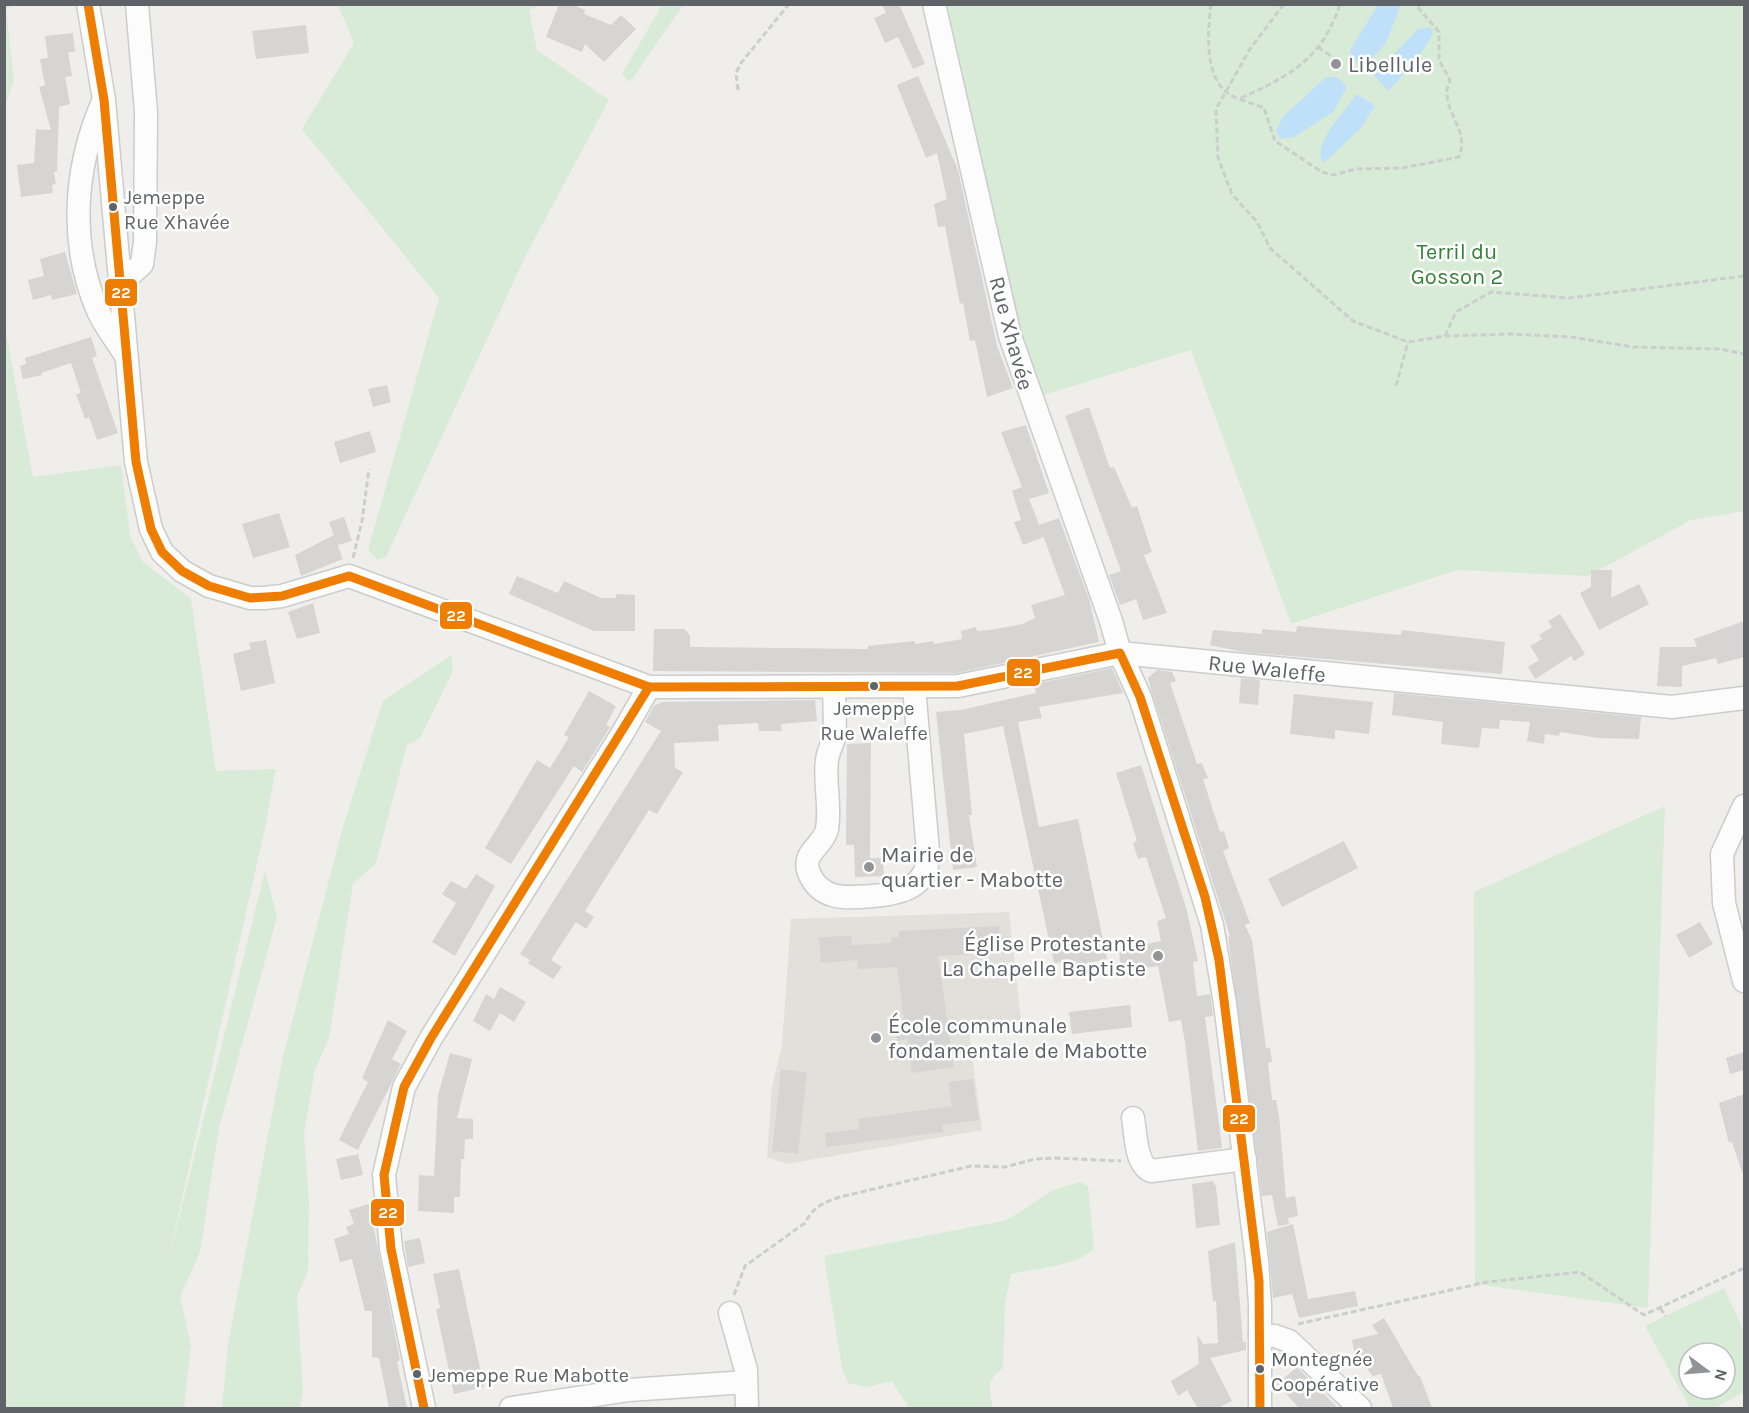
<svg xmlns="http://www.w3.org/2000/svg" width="1749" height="1413" viewBox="0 0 1749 1413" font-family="Karla,sans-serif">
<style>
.education{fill:#e2e0da}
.green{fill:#d8ebd6;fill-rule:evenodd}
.water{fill:#bfe0f9}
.building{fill:#d6d5d3}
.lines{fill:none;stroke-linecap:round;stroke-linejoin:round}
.minor-casing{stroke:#cbcccc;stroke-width:25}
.path{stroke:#cacfcc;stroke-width:3;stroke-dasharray:6 3;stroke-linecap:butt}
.minor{stroke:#fdfcfc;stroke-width:22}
.bus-1-casing{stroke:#fff;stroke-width:14}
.bus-1{stroke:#ef7d00;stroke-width:9}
.poi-dot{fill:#919496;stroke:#fff;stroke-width:2}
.bus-dot{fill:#5f6368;stroke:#fff;stroke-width:2}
.labels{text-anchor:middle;stroke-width:5;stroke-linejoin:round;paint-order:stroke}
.bus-label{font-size:20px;fill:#5f6368;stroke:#fff;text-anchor:start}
.poi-label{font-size:22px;fill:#5f6368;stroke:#fff;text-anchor:start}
.park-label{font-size:22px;fill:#348238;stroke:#fff}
.street-label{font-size:22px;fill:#5f6368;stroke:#fff}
.line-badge{stroke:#fff;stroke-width:2}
.badge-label{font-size:16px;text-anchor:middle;font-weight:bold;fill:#fff}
</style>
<rect width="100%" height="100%" fill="#efeeea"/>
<polygon class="education" points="1009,912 1021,1020 969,1031 982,1130 787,1164 767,1157 772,1087 782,1045 791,919"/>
<g class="green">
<polygon points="5,4 13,5 6,10 14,80 5,106"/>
<polygon points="338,5 540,5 529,10 537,50 609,100 526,255 386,557 378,560 368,550 439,298 302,129 354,43"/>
<polygon points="662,5 683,5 630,82 622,74"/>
<polygon points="943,5 1744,5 1744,511 1691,520 1588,576 1457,570 1291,624 1191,350 1030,399"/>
<polygon points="5,328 33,477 121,465 130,535 142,561 191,599 216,771 276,769 266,823 167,1266 265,871 277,917 219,1128 200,1252 180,1297 191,1345 184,1408 5,1408"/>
<polygon points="451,655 453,671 420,738 407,745 376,863 353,884 329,1038 315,1070 304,1133 309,1200 308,1271 297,1296 303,1391 300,1408 222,1408 228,1344 283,1056 342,830 383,701"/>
<polygon points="1665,806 1648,1308 1475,1284 1474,892"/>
<path d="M1080,1182L1088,1186L1094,1248C1082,1265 1032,1269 1011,1274L1005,1303L1003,1368C986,1379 989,1390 993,1408H909L892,1381L866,1387L848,1383L842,1368L824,1256L1007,1220L1053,1190Z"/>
<path d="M1724,1288L1744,1331V1392L1715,1408H1690L1645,1326ZM1689,1353H1725V1389H1689Z"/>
</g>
<g class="water">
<polygon points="1378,5 1400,5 1400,7 1386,43 1365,66 1352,59 1350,50"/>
<polygon points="1431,27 1433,34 1416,61 1388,91 1374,75 1418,29"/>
<polygon points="1326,77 1337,77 1347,87 1333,112 1294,137 1280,139 1276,131 1283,117"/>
<path d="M1357,94L1375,106L1360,129L1325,162L1321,159C1317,138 1345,111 1357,94Z"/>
</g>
<g class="building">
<polygon points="559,4 571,4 585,10 584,14 611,25 621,15 636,29 604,62 585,44 582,52 546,37"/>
<polygon points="882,4 899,4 925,64 913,69 898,37 885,43 874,18 886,13"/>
<polygon points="306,25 309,53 256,59 252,31"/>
<polygon points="73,33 75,52 68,52 72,76 65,77 70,104 59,107 57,171 54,172 56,184 52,185 53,193 21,197 17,165 34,163 36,129 51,130 39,87 45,85 40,59 48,58 45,36"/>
<polygon points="918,76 958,170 997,346 1013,388 987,397 975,340 970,341 963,303 960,304 945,226 938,227 934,204 947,199 937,153 926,158 897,85"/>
<polygon points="65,252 77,294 52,300 51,295 33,300 28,280 44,276 40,259"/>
<polygon points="91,337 97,356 92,358 118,433 97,440 89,417 85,419 76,394 81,393 71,363 41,373 42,375 23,379 20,366 26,364 25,358"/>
<polygon points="387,385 391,402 373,407 368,389"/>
<polygon points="1089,407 1110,468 1114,467 1132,508 1137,506 1152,552 1144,555 1167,613 1143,620 1136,599 1120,605 1109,575 1121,571 1065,416"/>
<polygon points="1026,425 1049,493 1029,499 1044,537 1023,545 1014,522 1021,520 1012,491 1022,487 1001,432"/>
<polygon points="370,431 376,452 340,463 334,442"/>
<polygon points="279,513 290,547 253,558 242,524"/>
<polygon points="344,517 352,541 338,545 336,541 343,559 301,576 295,555 334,535 329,522"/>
<polygon points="1059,518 1089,599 1099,642 957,673 653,671 654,629 685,629 690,636 690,647 868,649 868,646 915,641 915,644 933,641 934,644 962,639 961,631 976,627 977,631 989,630 1023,624 1035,618 1031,605 1065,595 1039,525"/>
<polygon points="1591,570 1612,570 1611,598 1639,584 1649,604 1599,630 1580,593 1591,587"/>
<polygon points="517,576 558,593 564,581 601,598 616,598 616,594 635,595 635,631 594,631 509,594"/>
<polygon points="313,603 320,633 297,639 288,612"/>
<polygon points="1560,614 1585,654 1574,661 1571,656 1535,679 1528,667 1539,660 1530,646 1542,639 1539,635 1552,627 1548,621"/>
<polygon points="1744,621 1744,657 1718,664 1716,658 1682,666 1682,687 1657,686 1660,647 1697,647 1694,639"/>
<polygon points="1297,626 1401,635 1402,630 1505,642 1502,674 1243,652 1210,645 1213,630 1262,634 1262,629 1296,632"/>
<polygon points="266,640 275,683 241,691 233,654 251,649 249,643"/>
<polygon points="1112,668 1123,693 1039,707 1042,718 1018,722 1039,827 1078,819 1107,959 1077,966 1076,961 1054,963 1003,726 964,734 972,815 969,815 977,867 953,870 936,712 961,710 1036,693 1034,684"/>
<polygon points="1157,670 1172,672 1176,681 1170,683 1197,764 1202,763 1208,778 1203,779 1220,832 1224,831 1229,848 1223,851 1250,923 1245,925 1252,940 1266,1048 1270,1048 1272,1062 1268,1063 1272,1100 1276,1100 1279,1115 1286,1198 1295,1196 1298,1216 1288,1218 1289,1224 1278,1226 1272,1195 1262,1196 1228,937 1230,936 1150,686 1148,678"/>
<polygon points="1241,678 1260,680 1258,705 1239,703"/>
<polygon points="589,691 616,706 606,725 610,727 582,772 574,766 511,864 485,848 537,760 550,768 569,737 564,735"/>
<polygon points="1394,693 1641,717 1639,739 1599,738 1560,732 1559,736 1545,734 1544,744 1527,741 1530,722 1500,720 1499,729 1482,728 1479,748 1441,744 1443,722 1392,715"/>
<polygon points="1294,694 1373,702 1369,734 1335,730 1335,739 1290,734"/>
<polygon points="815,700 817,721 781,724 782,731 759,731 758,723 718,725 719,741 674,743 675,768 683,772 657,814 649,810 585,911 594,917 586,929 576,922 551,960 562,967 553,979 528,963 530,960 520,954 661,731 645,722 654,706 662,702"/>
<polygon points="871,743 870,858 883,858 884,876 855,877 854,845 846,845 847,744"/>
<polygon points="1141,765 1187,911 1198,961 1193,962 1197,996 1210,994 1213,1016 1205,1017 1222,1148 1198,1151 1185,1042 1181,1020 1169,1022 1158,966 1121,971 1119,950 1161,941 1157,921 1166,918 1146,857 1138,859 1133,843 1137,841 1116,773"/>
<polygon points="1344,841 1358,868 1282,907 1268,879"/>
<polygon points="476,874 495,886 455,956 432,942 456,903 442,894 451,881 466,889"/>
<polygon points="1700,922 1713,944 1689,958 1676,935"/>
<polygon points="999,926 1000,937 1009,936 1010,952 938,956 954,1067 912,1073 907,1039 897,1041 894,1021 904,1020 897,967 858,969 857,960 821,963 819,938 851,935 852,945 891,943 891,937 899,937 899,931"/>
<polygon points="500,987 526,1002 514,1022 500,1013 490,1031 473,1021 486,994 494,999"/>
<polygon points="1130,1005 1132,1027 1072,1034 1069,1012"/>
<polygon points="388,1020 407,1031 392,1059 401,1064 358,1150 339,1140 368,1082 362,1078"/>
<polygon points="1744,1052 1744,1070 1730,1074 1726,1058"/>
<polygon points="450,1053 472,1059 457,1118 473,1119 473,1139 465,1139 464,1159 461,1159 460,1197 454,1197 454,1213 418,1211 419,1175 434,1176 438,1095"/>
<polygon points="781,1069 807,1072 798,1154 772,1151"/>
<polygon points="973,1079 979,1120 942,1125 943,1132 827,1147 825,1133 859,1129 858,1119 952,1106 948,1082"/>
<polygon points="1744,1094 1744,1171 1742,1172 1732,1142 1729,1143 1719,1103"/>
<polygon points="358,1154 363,1175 341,1180 336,1159"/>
<polygon points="1213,1181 1216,1187 1220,1225 1196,1228 1192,1184"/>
<polygon points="369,1204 400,1360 397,1362 407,1408 389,1408 379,1358 372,1357 372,1311 365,1311 352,1259 340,1262 334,1239 349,1234 346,1227 354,1224 349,1210"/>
<polygon points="1293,1224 1308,1299 1355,1291 1358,1306 1299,1318 1292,1294 1273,1298 1267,1232"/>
<polygon points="420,1238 425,1263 408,1267 404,1241"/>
<polygon points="1235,1242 1243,1342 1225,1343 1246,1342 1246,1350 1210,1358 1232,1401 1218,1408 1198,1408 1187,1390 1178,1396 1171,1381 1199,1364 1197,1334 1203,1344 1218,1343 1216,1301 1213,1302 1208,1251"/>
<polygon points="459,1269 484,1387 454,1394 436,1309 440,1308 433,1274"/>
<polygon points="1384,1318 1418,1376 1420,1376 1432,1408 1393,1408 1381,1374 1373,1376 1355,1355 1352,1340 1378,1334 1372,1325"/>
<polygon points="1297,1367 1338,1408 1299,1408 1277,1384"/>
</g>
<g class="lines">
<defs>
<g id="minor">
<polyline points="88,4 104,100 136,462 151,529 162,552 182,571 209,586 250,598 264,598 282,596 349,576 649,687 958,686 1120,653 1672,707 1744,698"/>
<polyline points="934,4 1010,336 1111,621 1120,653 1140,697 1212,925 1225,1004 1257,1261 1260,1304 1260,1408"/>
<path d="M102,104C74,169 69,244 98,311C105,326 116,340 125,354"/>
<polyline points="120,284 142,264 145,242 146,112 137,4"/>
<path d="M834,687C834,703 836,721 834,738C832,745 828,752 827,760C824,782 831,806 827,829C823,847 801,852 809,873C821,901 846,898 872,896C901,894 930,887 928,852L914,687"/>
<polyline points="1744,806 1722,854 1724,903 1744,981"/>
<path d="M1133,1118C1136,1134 1135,1164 1151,1171L1245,1159"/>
<polyline points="730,1313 746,1370 747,1408"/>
<polyline points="1260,1335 1275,1336 1289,1341 1360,1408"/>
<polyline points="424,1408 391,1249 384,1175 404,1087 431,1038 622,734 649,687"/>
<polyline points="511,1408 629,1390 746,1382"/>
</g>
</defs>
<use href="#minor" class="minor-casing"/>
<g class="path">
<path d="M1211,4C1208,30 1204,71 1225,91C1233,99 1253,103 1264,108L1275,141L1322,172L1333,175L1356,169L1402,168L1459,157C1469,133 1448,117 1447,94C1446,90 1449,84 1450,80L1439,60V32L1415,4"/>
<polyline points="1284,4 1250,49 1216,109 1218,158 1232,194 1257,222 1270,248 1353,321 1408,342 1445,336 1510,334 1571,337 1633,347 1720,349 1744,354"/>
<polyline points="1318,47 1331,56"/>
<polyline points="738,90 736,73 741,63 789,4"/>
<path d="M1241,98C1278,81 1313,65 1331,26C1334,19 1339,12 1339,4"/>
<polyline points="1445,336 1456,312 1491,292 1569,298 1744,276"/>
<polyline points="1396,386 1408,342"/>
<polyline points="353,558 362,521 369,469"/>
<path d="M734,1295L745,1266L805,1223C813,1207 824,1202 840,1197L971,1166L1005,1167L1035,1159L1055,1158L1121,1161"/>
<polyline points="1660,1308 1666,1316"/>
<polyline points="1298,1324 1487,1282 1580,1272 1644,1315 1744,1268"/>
</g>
<use href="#minor" class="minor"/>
<defs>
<g id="bus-1">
<polyline points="88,4 104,100 136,462 151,529 162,552 182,571 209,586 250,598 282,596 349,576 649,687 958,686 1120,653 1140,697 1205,897 1219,960 1259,1281 1260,1408"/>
<polyline points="424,1408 391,1249 384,1175 404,1087 431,1038 649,687"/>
</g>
</defs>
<use href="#bus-1" class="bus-1-casing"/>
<use href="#bus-1" class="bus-1"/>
</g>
<g class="poi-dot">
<circle cx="1336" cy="64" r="6"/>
<circle cx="869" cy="867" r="6"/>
<circle cx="1158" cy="956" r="6"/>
<circle cx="876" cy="1038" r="6"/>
</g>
<g class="bus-dot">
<circle cx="113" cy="207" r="5"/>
<circle cx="874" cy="686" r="5"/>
<circle cx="1260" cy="1369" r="5"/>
<circle cx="417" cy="1374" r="5"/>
</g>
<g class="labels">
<g class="bus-label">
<text x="124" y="204">Jemeppe<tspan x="124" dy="25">Rue Xhavée</tspan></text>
<text x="874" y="715" text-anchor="middle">Jemeppe<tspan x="874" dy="25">Rue Waleffe</tspan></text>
<text x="1271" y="1366">Montegnée<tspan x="1271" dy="25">Coopérative</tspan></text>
<text x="428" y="1382">Jemeppe Rue Mabotte</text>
</g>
<g class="poi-label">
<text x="1348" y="72">Libellule</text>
<text x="881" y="862">Mairie de<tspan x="881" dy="25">quartier - Mabotte</tspan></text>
<text x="1146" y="951" text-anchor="end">Église Protestante<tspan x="1146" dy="25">La Chapelle Baptiste</tspan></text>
<text x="888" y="1033">École communale<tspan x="888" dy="25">fondamentale de Mabotte</tspan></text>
</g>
<g class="park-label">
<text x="1457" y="259">Terril du<tspan x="1457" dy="25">Gosson 2</tspan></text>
</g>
<g class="street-label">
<text transform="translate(1012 333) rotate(75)" y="8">Rue Xhavée</text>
<text transform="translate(1267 668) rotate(6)" y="8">Rue Waleffe</text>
</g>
</g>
<g class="line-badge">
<rect x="104" y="278" width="34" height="29" rx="6" fill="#ef7d00"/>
<rect x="439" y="601" width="34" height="29" rx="6" fill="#ef7d00"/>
<rect x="1006" y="658" width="35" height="29" rx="6" fill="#ef7d00"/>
<rect x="1222" y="1104" width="34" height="29" rx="6" fill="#ef7d00"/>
<rect x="370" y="1198" width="35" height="29" rx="6" fill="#ef7d00"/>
</g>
<g class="badge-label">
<text x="121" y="298">22</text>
<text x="456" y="621">22</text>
<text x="1023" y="678">22</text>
<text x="1239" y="1124">22</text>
<text x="388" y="1218">22</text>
</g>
<rect width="1749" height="1413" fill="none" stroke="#5f6368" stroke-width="12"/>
<g transform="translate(1707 1371) rotate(106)"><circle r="28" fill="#ffffff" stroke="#bfc1c3" stroke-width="1.5"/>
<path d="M0-4.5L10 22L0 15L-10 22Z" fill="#919496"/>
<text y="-9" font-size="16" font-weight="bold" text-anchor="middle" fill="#5f6368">N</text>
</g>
</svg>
